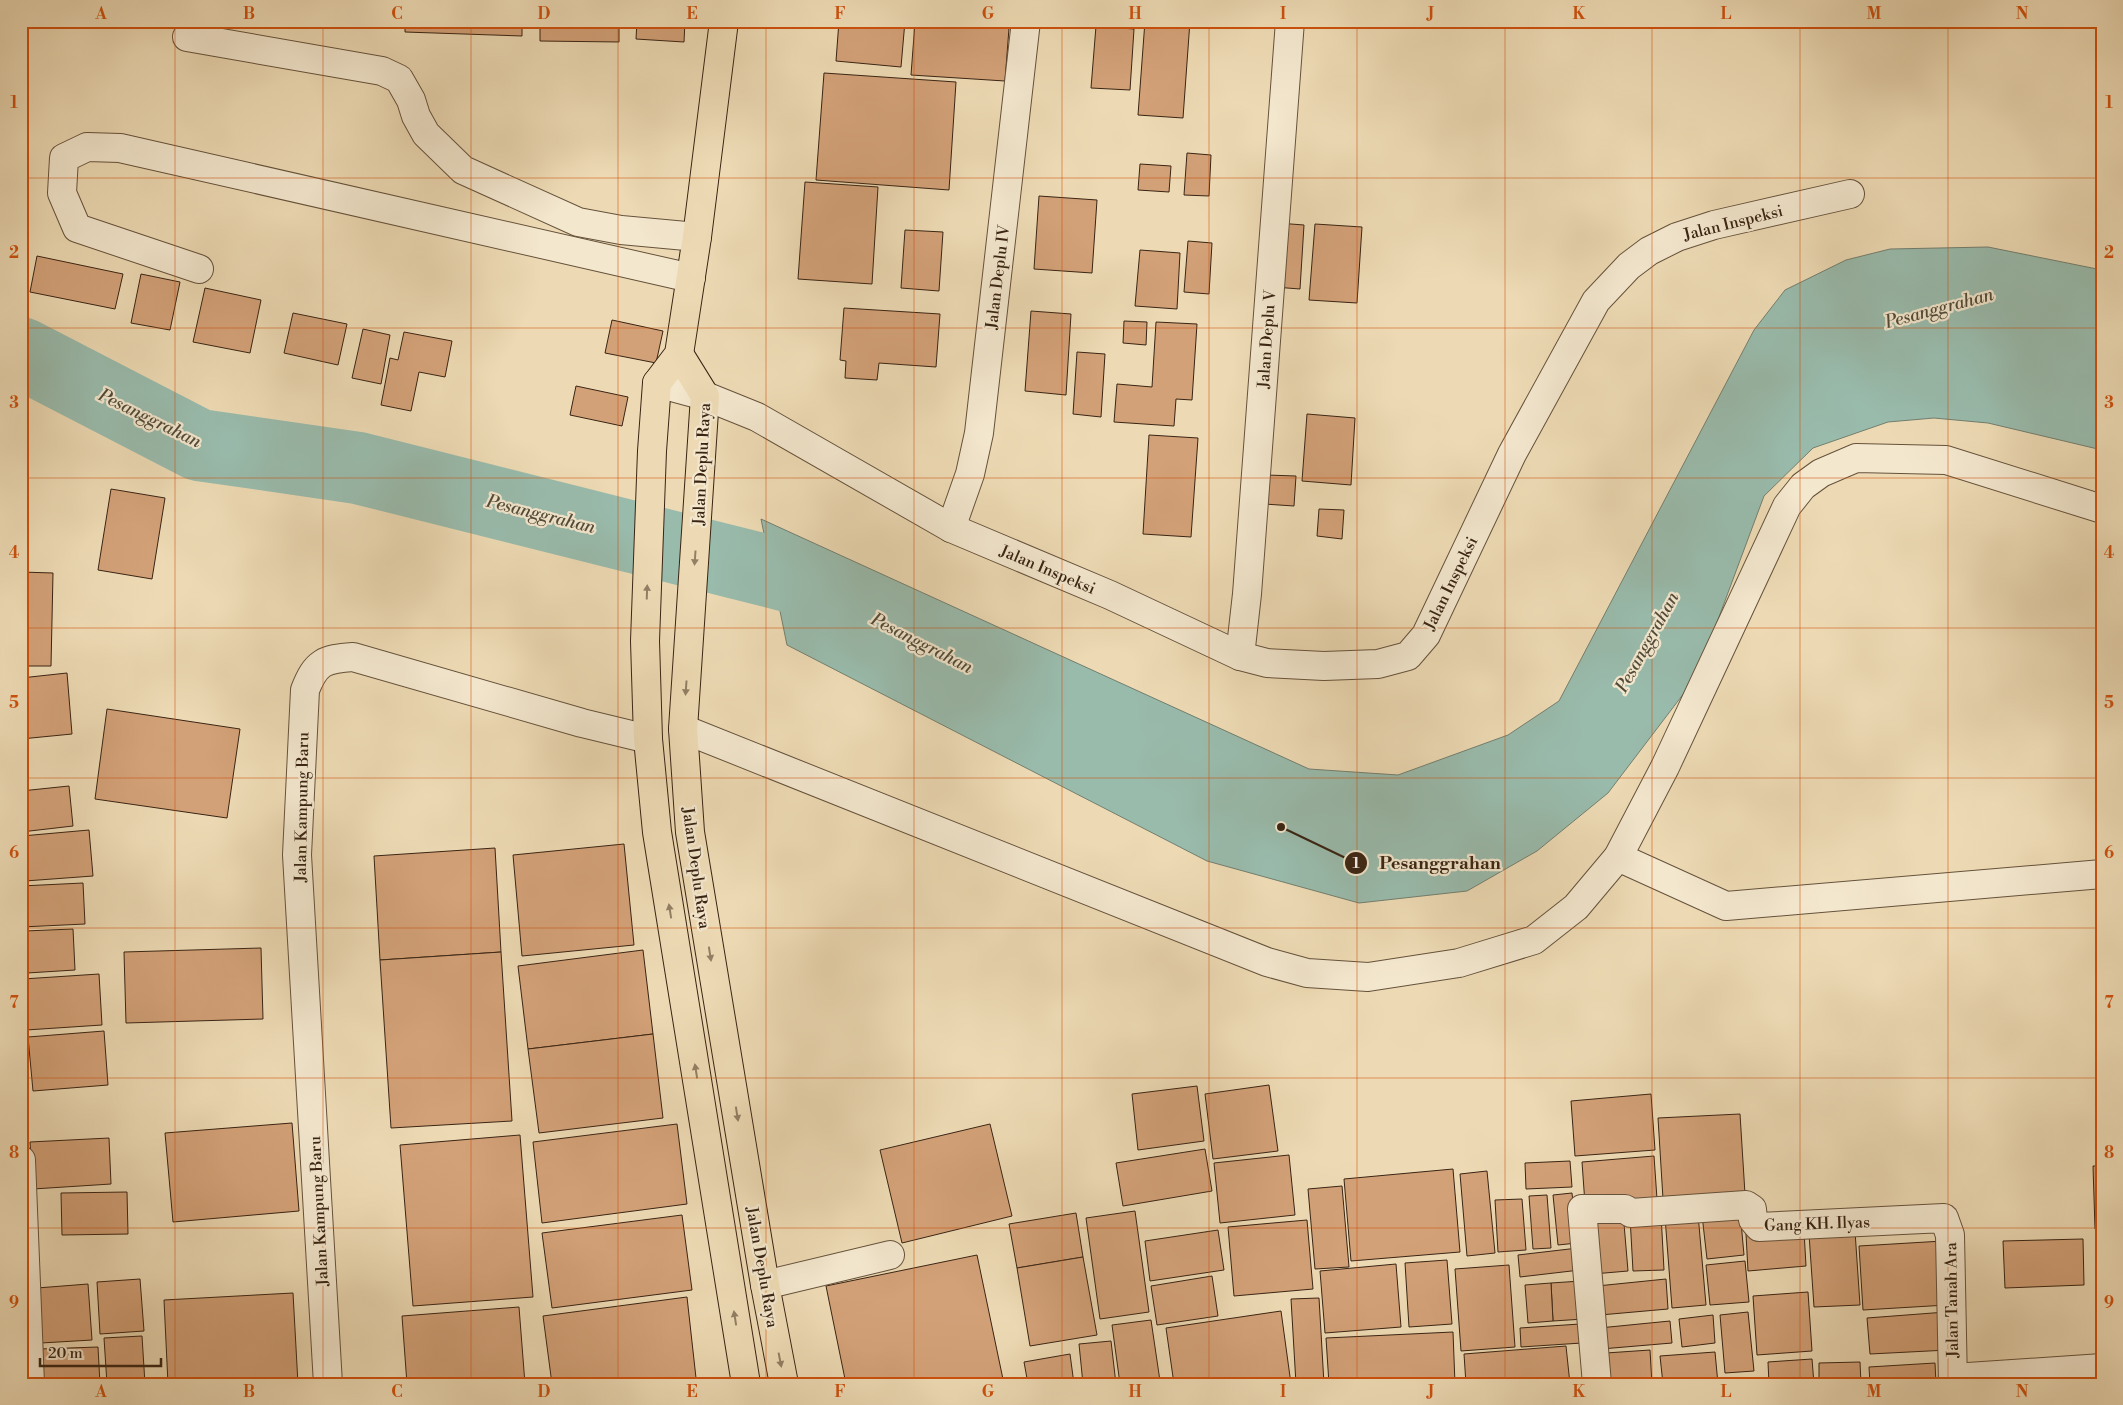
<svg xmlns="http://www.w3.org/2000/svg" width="2123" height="1405" viewBox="0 0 2123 1405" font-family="'Libre Bodoni',serif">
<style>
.water{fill:#99bbac;stroke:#737f6f}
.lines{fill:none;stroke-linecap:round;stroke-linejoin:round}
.river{stroke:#99bbac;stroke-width:72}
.building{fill:#d3a178;stroke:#392413}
.minor-casing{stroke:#66523b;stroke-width:30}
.major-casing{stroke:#392413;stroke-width:30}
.minor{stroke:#f3e7ce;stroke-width:28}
.major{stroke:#eddab4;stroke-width:28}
.oneway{fill:#937f64}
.grid{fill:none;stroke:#ce510d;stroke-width:1;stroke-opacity:0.55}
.labels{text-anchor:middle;stroke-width:4.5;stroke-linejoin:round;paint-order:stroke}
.street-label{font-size:16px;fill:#392413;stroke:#f3e7ce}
.water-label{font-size:18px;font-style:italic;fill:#514a39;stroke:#f3e7ce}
.leader{fill:none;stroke:#392413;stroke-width:2}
.callout-dot{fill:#392413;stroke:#f3e7ce;stroke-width:2}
.mark-label{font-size:15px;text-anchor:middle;font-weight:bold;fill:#fff}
.callout-label{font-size:18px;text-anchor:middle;font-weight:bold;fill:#392413;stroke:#f3e7ce;stroke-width:4.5;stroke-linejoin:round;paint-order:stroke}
.neatline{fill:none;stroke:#ce510d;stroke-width:2}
.grid-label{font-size:16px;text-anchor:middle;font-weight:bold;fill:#ce510d}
</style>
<rect width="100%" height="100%" fill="#eddab4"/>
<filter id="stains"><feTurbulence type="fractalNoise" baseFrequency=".004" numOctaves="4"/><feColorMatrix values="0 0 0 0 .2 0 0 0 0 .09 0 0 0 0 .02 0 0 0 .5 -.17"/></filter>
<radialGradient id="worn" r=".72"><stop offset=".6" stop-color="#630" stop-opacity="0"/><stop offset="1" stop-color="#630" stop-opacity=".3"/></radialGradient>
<polygon class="water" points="1988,247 2102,270 2102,450 1988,423 1934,418 1888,422 1813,448 1764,496 1697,676 1608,793 1537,851 1467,891 1359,903 1207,861 787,645 761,519 1309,769 1398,775 1508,735 1559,701 1754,330 1785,290 1846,260 1890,249"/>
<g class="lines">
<polyline class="river" points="21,353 199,445 358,468 792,577 862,612"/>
</g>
<g class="building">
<polygon points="405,21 522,21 522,36 405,32"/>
<polygon points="540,21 619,21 619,42 540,41"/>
<polygon points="637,21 685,21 684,42 636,39"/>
<polygon points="839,21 905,21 901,67 836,61"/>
<polygon points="975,21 1022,21 1021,26"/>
<polygon points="1145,21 1190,21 1183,118 1138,115"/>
<polygon points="915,22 1009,28 1005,81 911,75"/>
<polygon points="1096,26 1134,29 1130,90 1091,88"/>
<polygon points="824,73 956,82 949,190 816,180"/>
<polygon points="1187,153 1211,155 1209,196 1184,195"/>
<polygon points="1140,164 1171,166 1169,192 1138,190"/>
<polygon points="805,182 878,187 872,284 798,279"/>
<polygon points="1039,196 1097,200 1092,273 1034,269"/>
<polygon points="1278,223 1304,225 1300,289 1274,287"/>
<polygon points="1315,224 1362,227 1357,303 1309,300"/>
<polygon points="905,230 943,232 939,291 901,288"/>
<polygon points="1188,241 1212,243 1209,294 1184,292"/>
<polygon points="1140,250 1180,253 1177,309 1135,306"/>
<polygon points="37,256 123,274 115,309 30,292"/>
<polygon points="141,274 180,282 170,330 131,323"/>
<polygon points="205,288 261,300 250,353 193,342"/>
<polygon points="844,308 940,314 936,367 879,363 877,380 845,378 846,361 840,360"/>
<polygon points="1031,311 1071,314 1066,395 1025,391"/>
<polygon points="293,313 347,324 338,365 284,353"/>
<polygon points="612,320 663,331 656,363 605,353"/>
<polygon points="1124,321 1147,322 1146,345 1123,343"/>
<polygon points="1156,322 1197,324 1192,400 1176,399 1174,426 1114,422 1117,384 1152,387"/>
<polygon points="363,329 390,335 381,384 352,378"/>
<polygon points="404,332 452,341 445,377 419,372 411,411 381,405 390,358 398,360"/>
<polygon points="1077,352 1105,354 1101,417 1073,414"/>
<polygon points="576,386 628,397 622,426 570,415"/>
<polygon points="1307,414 1355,418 1351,485 1302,481"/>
<polygon points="1149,435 1198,438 1191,537 1143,534"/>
<polygon points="1266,475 1296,476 1294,506 1264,504"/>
<polygon points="111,489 165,498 152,579 98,570"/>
<polygon points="1319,509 1344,510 1342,539 1317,536"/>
<polygon points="21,572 53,573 51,666 21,666"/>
<polygon points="67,673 72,734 21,739 21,678"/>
<polygon points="107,709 240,729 227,818 95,799"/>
<polygon points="69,786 73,826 21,832 21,791"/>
<polygon points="89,830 93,876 25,881 22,836"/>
<polygon points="624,844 634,945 522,956 513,855"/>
<polygon points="495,848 501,952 380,960 374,856"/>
<polygon points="83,883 85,924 21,927 21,886"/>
<polygon points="73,929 75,970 27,973 25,931"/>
<polygon points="261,948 263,1019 126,1023 124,952"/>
<polygon points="643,950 653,1034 528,1049 518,966"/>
<polygon points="501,952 512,1121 391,1128 380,960"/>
<polygon points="99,974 102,1025 26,1030 23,979"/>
<polygon points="104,1031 108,1085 33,1091 28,1037"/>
<polygon points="653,1034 663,1118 539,1133 528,1049"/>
<polygon points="1269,1085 1278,1151 1213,1159 1205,1094"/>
<polygon points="1197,1086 1204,1141 1138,1150 1132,1094"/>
<polygon points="1651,1094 1655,1150 1575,1156 1571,1101"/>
<polygon points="1740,1114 1745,1194 1663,1199 1658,1118"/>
<polygon points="292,1123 299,1211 173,1222 165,1133"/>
<polygon points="677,1124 687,1204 542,1223 533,1142"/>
<polygon points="990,1124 1012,1216 902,1243 880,1150"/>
<polygon points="520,1135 533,1297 413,1306 400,1145"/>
<polygon points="109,1138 111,1184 33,1189 30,1142"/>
<polygon points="1205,1149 1212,1191 1123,1206 1116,1163"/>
<polygon points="1289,1155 1295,1215 1220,1223 1214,1163"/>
<polygon points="1654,1156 1657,1199 1585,1204 1582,1162"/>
<polygon points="1570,1161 1572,1187 1526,1189 1525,1163"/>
<polygon points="2093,1166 2102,1166 2102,1228 2095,1229"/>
<polygon points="1453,1169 1460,1252 1351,1261 1344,1179"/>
<polygon points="1487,1171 1495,1253 1467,1256 1460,1174"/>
<polygon points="1342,1186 1349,1267 1315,1269 1308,1189"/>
<polygon points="127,1192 128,1234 62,1235 61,1193"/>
<polygon points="1572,1193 1577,1243 1558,1245 1553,1195"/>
<polygon points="1547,1195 1551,1248 1533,1249 1529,1196"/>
<polygon points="1522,1199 1526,1250 1498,1252 1495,1200"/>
<polygon points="1135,1211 1149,1312 1100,1319 1086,1218"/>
<polygon points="1740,1211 1744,1255 1707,1259 1702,1215"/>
<polygon points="1623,1212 1628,1271 1593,1274 1588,1215"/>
<polygon points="1076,1213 1083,1257 1017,1268 1009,1224"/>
<polygon points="1661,1214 1664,1270 1633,1271 1630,1217"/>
<polygon points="1698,1214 1706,1305 1672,1308 1665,1217"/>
<polygon points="682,1215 692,1290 552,1308 542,1233"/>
<polygon points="1307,1220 1313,1289 1234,1296 1228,1227"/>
<polygon points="1218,1230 1224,1270 1150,1281 1145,1241"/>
<polygon points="1804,1231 1806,1266 1748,1271 1746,1234"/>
<polygon points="1855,1231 1860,1305 1814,1307 1809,1234"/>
<polygon points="2083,1239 2084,1285 2005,1288 2003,1241"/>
<polygon points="1943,1241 1947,1305 1863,1310 1859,1246"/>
<polygon points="1578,1248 1580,1270 1520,1277 1518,1255"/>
<polygon points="977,1255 1004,1384 846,1384 826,1286"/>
<polygon points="1083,1257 1097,1335 1030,1346 1017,1268"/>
<polygon points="1447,1260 1452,1324 1409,1327 1405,1263"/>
<polygon points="1745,1261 1749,1302 1710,1305 1706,1265"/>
<polygon points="1396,1264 1401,1327 1325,1333 1320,1271"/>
<polygon points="1509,1265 1515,1347 1461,1351 1455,1269"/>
<polygon points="1212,1276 1218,1316 1157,1325 1151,1286"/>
<polygon points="140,1279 144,1331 100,1334 97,1282"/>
<polygon points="1666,1279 1668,1309 1600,1315 1597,1286"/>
<polygon points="1581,1281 1584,1319 1553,1321 1551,1283"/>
<polygon points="1551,1283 1553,1321 1528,1323 1525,1285"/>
<polygon points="88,1284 92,1340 41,1343 37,1288"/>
<polygon points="1808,1292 1812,1351 1757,1355 1753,1296"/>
<polygon points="293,1293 298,1384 168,1384 164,1300"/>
<polygon points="687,1297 696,1378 649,1384 552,1384 543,1316"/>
<polygon points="1319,1298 1324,1384 1296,1384 1291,1299"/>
<polygon points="519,1307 525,1384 407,1384 402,1316"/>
<polygon points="1281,1311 1291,1384 1174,1384 1166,1328"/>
<polygon points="1748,1312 1754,1371 1725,1373 1720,1315"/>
<polygon points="1946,1312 1948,1350 1870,1354 1867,1318"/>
<polygon points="1713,1315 1715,1343 1682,1347 1679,1319"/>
<polygon points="1151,1320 1160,1381 1120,1384 1112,1325"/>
<polygon points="1670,1321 1672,1343 1601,1349 1599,1328"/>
<polygon points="1580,1324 1582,1343 1521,1347 1520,1328"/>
<polygon points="1453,1332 1455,1384 1329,1384 1326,1338"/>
<polygon points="142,1336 145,1384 107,1384 104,1338"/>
<polygon points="1111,1341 1116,1384 1083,1384 1079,1344"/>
<polygon points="1566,1346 1570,1384 1466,1384 1464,1354"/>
<polygon points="98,1347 100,1384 42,1384 40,1349"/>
<polygon points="1650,1350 1652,1384 1608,1384 1606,1353"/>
<polygon points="1715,1352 1718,1384 1663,1384 1660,1356"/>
<polygon points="1070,1354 1074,1384 1028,1384 1024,1362"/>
<polygon points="1812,1359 1814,1384 1769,1384 1768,1362"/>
<polygon points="1860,1362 1861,1384 1819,1384 1819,1363"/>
<polygon points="1935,1363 1936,1384 1870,1384 1869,1367"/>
<polygon points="2100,1379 2100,1384 2074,1384 2074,1381"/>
</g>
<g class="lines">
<defs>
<g id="minor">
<polyline points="187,37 382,71 399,79 411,100 416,116 426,134 463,170 578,222 621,230 697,237"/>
<polyline points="199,269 77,228 62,193 64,158 87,147 120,148 691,278"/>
<polyline points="657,383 705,396 757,417 951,528 1110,595 1240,656 1267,663 1324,666 1378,664 1408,656 1426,635 1512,454 1596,301 1629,266 1649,251 1677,237 1714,225 1850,194"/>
<polyline points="951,528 970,474 979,433 1026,21"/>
<polyline points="1240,656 1247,594 1290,21"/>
<polyline points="683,729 1267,962 1307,973 1368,977 1459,963 1534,940 1576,907 1618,857 1665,767 1787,506 1803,486 1821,473 1856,458 1946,460 2102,509"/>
<polyline points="1618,857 1726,906 2102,874"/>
<polyline points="21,1160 30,1384"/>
<polyline points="765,1285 890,1255"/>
<polyline points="1953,1378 2102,1368"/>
<path d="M328,1384L297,855L305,690C316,662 324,659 353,657L582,723L648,739"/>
<polyline points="1597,1384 1582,1209 1625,1209 1631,1213 1746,1205 1752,1209 1753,1220 1759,1227 1944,1218 1950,1235 1953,1384"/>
</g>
<g id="major">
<polyline points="724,21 697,237 679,354 657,383 652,451 645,641 648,739 657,832 746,1384"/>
<polyline points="679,354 705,396 683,729 690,832 765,1285 784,1384"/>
</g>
</defs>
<use href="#minor" class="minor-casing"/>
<use href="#major" class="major-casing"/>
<use href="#minor" class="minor"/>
<use href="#major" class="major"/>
</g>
<defs><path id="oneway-solid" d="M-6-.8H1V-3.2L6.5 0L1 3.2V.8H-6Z" transform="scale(1.25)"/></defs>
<g class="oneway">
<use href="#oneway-solid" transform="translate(695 558) rotate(94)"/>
<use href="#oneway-solid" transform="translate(647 592) rotate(-88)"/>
<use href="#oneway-solid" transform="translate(686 688) rotate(94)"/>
<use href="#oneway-solid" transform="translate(670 911) rotate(-99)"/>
<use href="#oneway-solid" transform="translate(710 954) rotate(81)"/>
<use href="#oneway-solid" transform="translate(696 1071) rotate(-99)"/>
<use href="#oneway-solid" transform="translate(737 1114) rotate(81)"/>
<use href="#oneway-solid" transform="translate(735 1318) rotate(-99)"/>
<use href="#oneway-solid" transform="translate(780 1360) rotate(79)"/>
</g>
<path class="grid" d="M175,21V1384M323,21V1384M471,21V1384M618,21V1384M766,21V1384M914,21V1384M1062,21V1384M1209,21V1384M1357,21V1384M1505,21V1384M1652,21V1384M1800,21V1384M1948,21V1384M21,178H2102M21,328H2102M21,478H2102M21,628H2102M21,778H2102M21,928H2102M21,1078H2102M21,1228H2102"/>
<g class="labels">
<g class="street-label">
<text transform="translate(1733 222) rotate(-14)" y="6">Jalan Inspeksi</text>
<text transform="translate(997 277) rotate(-83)" y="6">Jalan Deplu IV</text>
<text transform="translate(1266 339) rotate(-86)" y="6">Jalan Deplu V</text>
<text transform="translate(701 464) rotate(-87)" y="6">Jalan Deplu Raya</text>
<text transform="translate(1048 569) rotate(23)" y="6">Jalan Inspeksi</text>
<text transform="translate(1450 583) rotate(-64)" y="6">Jalan Inspeksi</text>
<text transform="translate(301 807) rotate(-89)" y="6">Jalan Kampung Baru</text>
<text transform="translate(697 868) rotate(82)" y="6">Jalan Deplu Raya</text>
<text transform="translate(318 1211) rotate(-93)" y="6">Jalan Kampung Baru</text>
<text transform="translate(1817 1223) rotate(-2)" y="6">Gang KH. Ilyas</text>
<text transform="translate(763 1267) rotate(80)" y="6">Jalan Deplu Raya</text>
<text transform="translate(1951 1300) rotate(-91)" y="6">Jalan Tanah Ara</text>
</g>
<g class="water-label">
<text transform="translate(1939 308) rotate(-15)" y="6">Pesanggrahan</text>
<text transform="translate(150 418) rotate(26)" y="6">Pesanggrahan</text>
<text transform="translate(541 514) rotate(14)" y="6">Pesanggrahan</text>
<text transform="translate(1647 642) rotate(-61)" y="6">Pesanggrahan</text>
<text transform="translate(922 643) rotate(27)" y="6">Pesanggrahan</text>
</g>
</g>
<path class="leader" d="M1281 827L1356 863"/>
<g class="callout-dot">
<circle cx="1281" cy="827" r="5"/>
<circle cx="1356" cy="863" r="12"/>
</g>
<g class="mark-label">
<text x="1356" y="868">1</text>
</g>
<g class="callout-label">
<text x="1440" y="869">Pesanggrahan</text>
</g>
<rect width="2123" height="1405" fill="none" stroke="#eddab4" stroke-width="55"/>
<path d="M40 1358v8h121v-8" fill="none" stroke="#392413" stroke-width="2.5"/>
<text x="48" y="1358" font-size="15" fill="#392413" stroke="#f3e7ce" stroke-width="4" paint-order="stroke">20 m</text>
<rect x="28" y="28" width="2068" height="1350" class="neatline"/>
<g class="grid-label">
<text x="101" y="19">A</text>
<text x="249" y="19">B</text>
<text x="397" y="19">C</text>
<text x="544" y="19">D</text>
<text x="692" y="19">E</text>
<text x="840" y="19">F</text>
<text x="988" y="19">G</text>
<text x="1135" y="19">H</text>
<text x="1283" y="19">I</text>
<text x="1431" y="19">J</text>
<text x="1579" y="19">K</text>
<text x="1726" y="19">L</text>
<text x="1874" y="19">M</text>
<text x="2022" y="19">N</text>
<text x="14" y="108">1</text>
<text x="2109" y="108">1</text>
<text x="14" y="258">2</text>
<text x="2109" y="258">2</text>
<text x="14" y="408">3</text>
<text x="2109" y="408">3</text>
<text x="14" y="558">4</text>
<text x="2109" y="558">4</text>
<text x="14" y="708">5</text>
<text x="2109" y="708">5</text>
<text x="14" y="858">6</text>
<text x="2109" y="858">6</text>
<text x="14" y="1008">7</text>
<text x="2109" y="1008">7</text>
<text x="14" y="1158">8</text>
<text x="2109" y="1158">8</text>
<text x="14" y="1308">9</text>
<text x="2109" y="1308">9</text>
<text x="101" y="1397">A</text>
<text x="249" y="1397">B</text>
<text x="397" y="1397">C</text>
<text x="544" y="1397">D</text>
<text x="692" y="1397">E</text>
<text x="840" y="1397">F</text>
<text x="988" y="1397">G</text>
<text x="1135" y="1397">H</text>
<text x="1283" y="1397">I</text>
<text x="1431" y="1397">J</text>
<text x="1579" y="1397">K</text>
<text x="1726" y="1397">L</text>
<text x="1874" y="1397">M</text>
<text x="2022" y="1397">N</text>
</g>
<rect width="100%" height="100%" filter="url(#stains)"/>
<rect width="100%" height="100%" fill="url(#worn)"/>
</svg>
